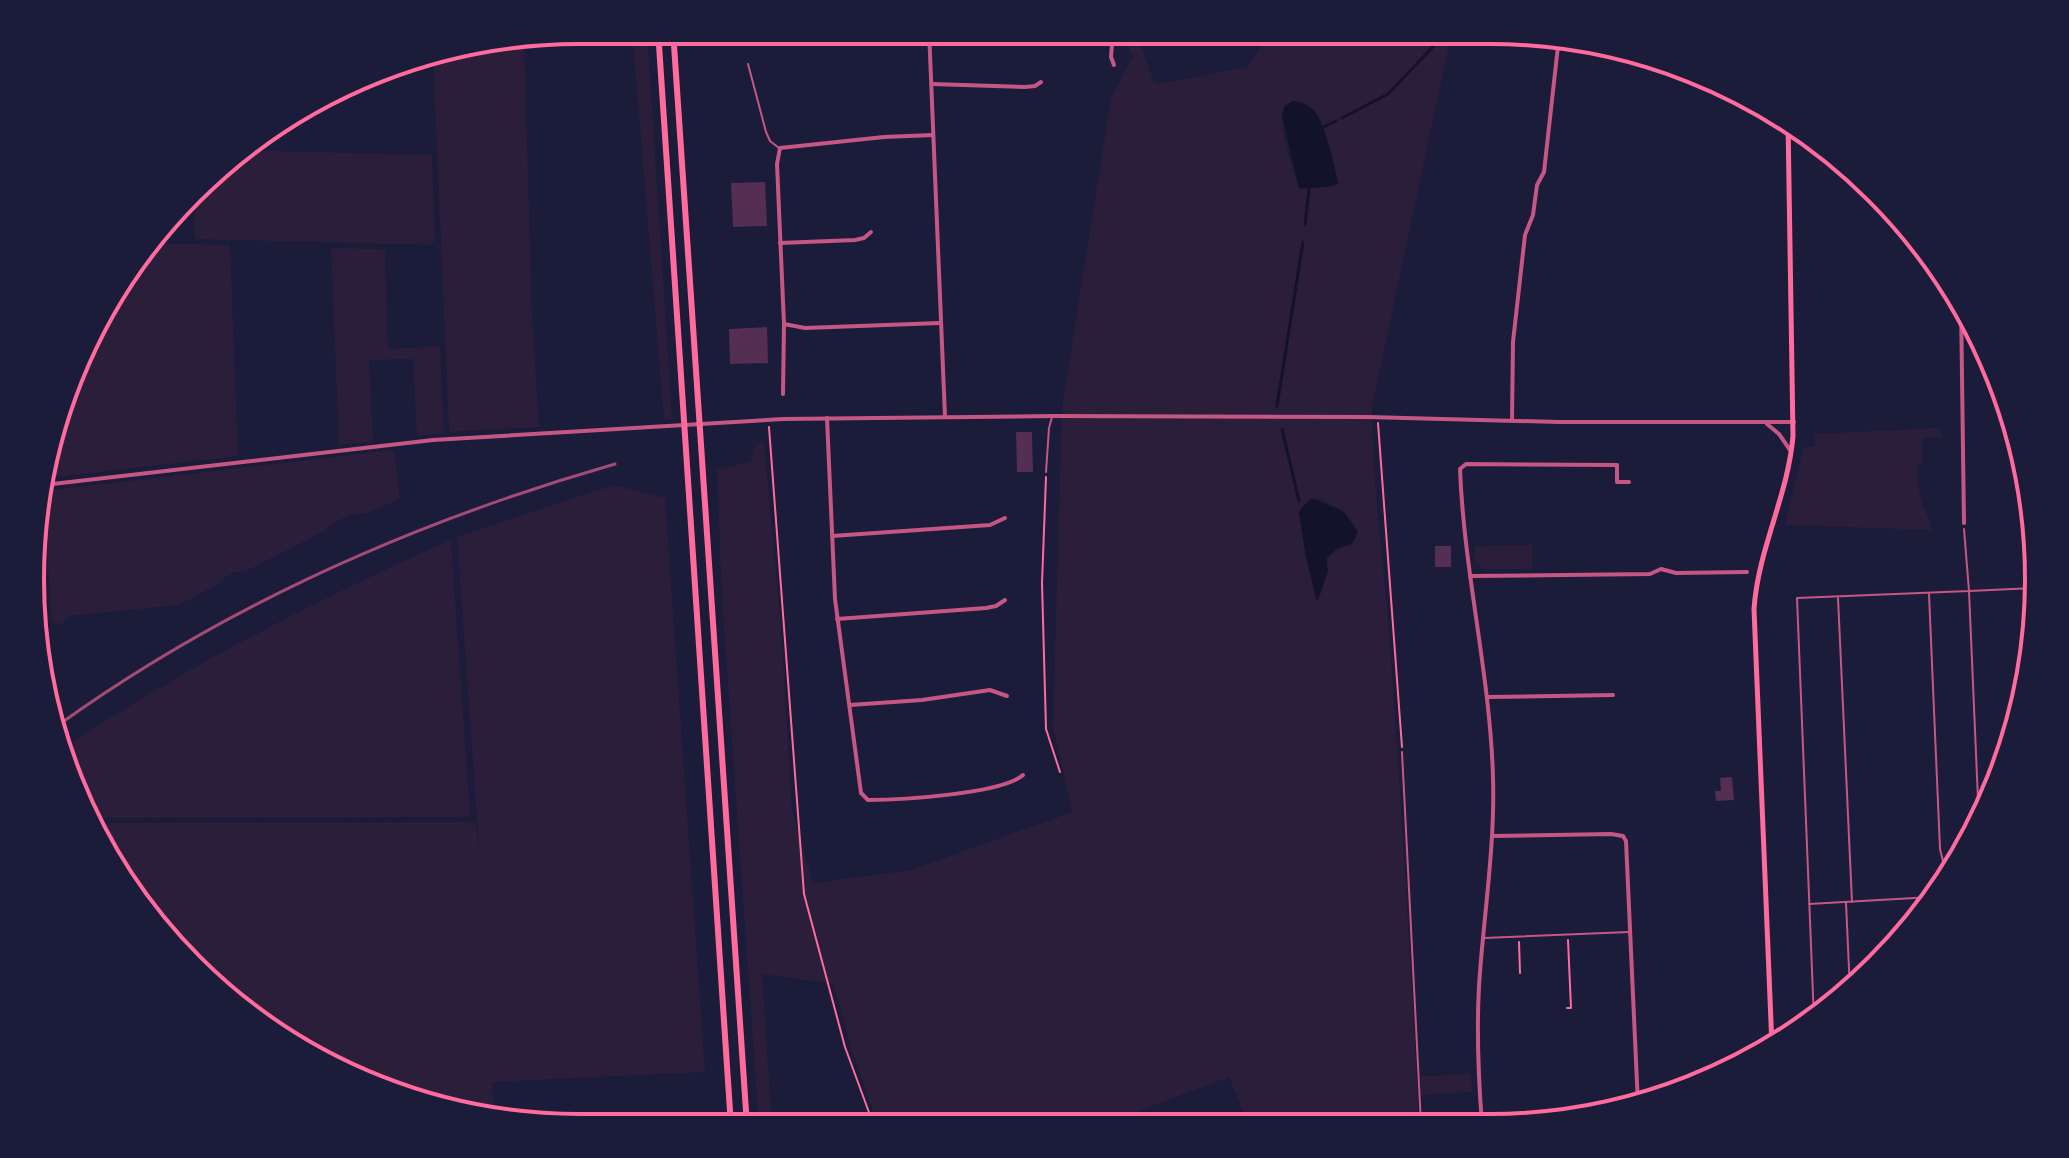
<svg xmlns="http://www.w3.org/2000/svg" width="2069" height="1158" viewBox="0 0 2069 1158" font-family="'Roboto Condensed',sans-serif">
<style>
.green{fill:#2a1e3b;fill-rule:evenodd}
.water{fill:#12122b}
.lines{fill:none;stroke-linecap:round;stroke-linejoin:round}
.stream{stroke:#12122b;stroke-width:3}
.building{fill:#542f53}
.path{stroke:#ff6b9d;stroke-width:2}
.service{stroke:#c65784;stroke-width:2}
.minor{stroke:#c65784;stroke-width:4}
.secondary{stroke:#ff6b9d;stroke-width:5}
.motorway{stroke:#ff6b9d;stroke-width:6}
.rail{stroke:#a44b75;stroke-width:3}
.rim{fill:none;stroke:#ff6b9d;stroke-width:4}
</style>
<rect width="100%" height="100%" fill="#1b1b3a"/>
<g class="green">
<polygon points="632,30 647,30 672,419 664,419"/>
<path d="M1124,31H1136L1154,83L1159,84L1247,67L1263,43L1305,40L1322,31H1452L1372,406C1372,485 1384,564 1390,643C1401,803 1411,963 1419,1124H1248L1229,1077L1101,1125L878,1126L849,1042L834,984L762,974L772,1126H759L722,599L717,470L751,461L755,444L764,442L781,627L792,810L813,883L911,870L1072,812L1053,725L1062,407L1111,99L1133,56L1123,37ZM1287,102L1323,127L1336,175L1333,186C1320,185 1311,190 1299,188C1293,167 1274,121 1287,102ZM1318,499L1339,508L1348,517L1355,528L1347,546C1321,552 1327,571 1322,593L1315,596L1299,513L1303,508Z"/>
<polygon points="524,39 532,314 539,427 449,432 433,54"/>
<polygon points="238,150 432,155 435,240 431,245 195,239 193,199"/>
<polygon points="151,243 230,245 238,456 45,478 49,436 123,274"/>
<polygon points="331,248 385,249 388,349 440,346 444,433 417,436 413,359 369,360 373,441 339,445"/>
<path d="M1938,428L1943,437L1922,438V464L1918,465C1916,495 1924,502 1932,530L1785,525L1804,447H1815L1814,434Z"/>
<polygon points="394,450 400,499 364,514 351,515 335,522 326,530 286,551 244,572 236,572 222,579 217,585 179,605 69,616 62,624 52,623 43,491"/>
<polygon points="614,485 665,498 705,1072 492,1082 494,1117 403,1099 304,1054 166,941 93,823 476,822 480,863 457,537"/>
<path d="M451,540L470,814L466,817L90,818L72,789L62,749C186,667 315,600 451,540Z"/>
<polygon points="1532,545 1532,569 1484,569 1475,563 1475,546"/>
<polygon points="1471,1074 1472,1092 1421,1095 1421,1076"/>
</g>
<g class="water">
<path d="M1293,101C1301,102 1310,105 1315,112C1324,122 1336,169 1338,184C1331,187 1306,189 1299,188L1282,115L1284,107Z"/>
<polygon points="1312,498 1344,512 1358,532 1352,544 1338,548 1326,558 1328,571 1317,602 1306,557 1299,513 1301,508"/>
</g>
<g class="lines">
<g class="stream">
<polyline points="1342,118 1388,94 1448,31"/>
<polyline points="1323,127 1336,121"/>
<polyline points="1305,224 1309,190"/>
<polyline points="1277,406 1303,242"/>
<polyline points="1282,429 1299,501"/>
</g>
</g>
<g class="building">
<polygon points="765,182 767,226 733,227 731,183"/>
<polygon points="767,327 768,363 730,364 729,329"/>
<polygon points="1016,432 1032,432 1033,472 1017,472"/>
<rect x="1435" y="546" width="16" height="21"/>
<polygon points="1732,777 1734,800 1716,801 1715,791 1721,791 1720,778"/>
</g>
<g class="lines">
<g class="path">
<polyline points="1378,423 1402,747"/>
<polyline points="769,427 804,894 845,1047 874,1126"/>
<polyline points="1046,477 1042,583 1046,729 1060,772"/>
<polyline points="1519,942 1520,973"/>
<polyline points="1567,1008 1571,1008 1568,940"/>
</g>
<g class="service">
<polyline points="748,64 766,132 770,141 779,148"/>
<polyline points="1046,472 1049,428 1052,417"/>
<polyline points="1929,594 1940,849 1947,877"/>
<polyline points="1838,598 1852,902"/>
<polyline points="1402,752 1421,1124"/>
<polyline points="1979,823 1969,591 2036,588"/>
<polyline points="1846,903 1850,991"/>
<polyline points="1809,904 1932,897"/>
<polyline points="1484,938 1629,932"/>
<polyline points="1814,1020 1797,598 1969,591 1964,529"/>
</g>
<g class="minor">
<polyline points="929,30 945,417"/>
<polyline points="1113,31 1111,57 1114,65"/>
<polyline points="932,84 1025,87 1035,86 1041,82"/>
<polyline points="780,243 855,240 864,238 871,232"/>
<polyline points="1961,302 1964,523"/>
<polyline points="784,324 805,328 940,323"/>
<polyline points="783,394 784,324 777,164 780,148 884,137 933,135"/>
<path d="M827,418L835,599L861,793L868,800C899,800 1002,794 1023,775"/>
<polyline points="1512,420 1513,342 1525,235 1533,215 1537,185 1544,172 1559,37"/>
<polyline points="1767,424 1779,434 1790,450"/>
<polyline points="44,485 433,440 783,419 1052,416 1368,417 1559,422 1794,422"/>
<polyline points="832,536 990,525 1005,518"/>
<polyline points="1470,576 1650,574 1661,569 1676,573 1747,572"/>
<polyline points="837,619 986,608 996,606 1005,600"/>
<polyline points="1488,697 1613,695"/>
<polyline points="850,705 922,700 990,690 1007,696"/>
<polyline points="1492,836 1611,834 1623,836 1626,841 1638,1105"/>
<path d="M1482,1124C1478,1073 1476,1022 1480,972C1485,907 1495,842 1493,777C1490,674 1464,573 1460,469L1466,464L1617,465V482H1629"/>
</g>
<path class="secondary" d="M1772,1047L1754,609C1758,549 1788,496 1793,436L1788,121"/>
<g class="motorway">
<polyline points="658,30 731,1126"/>
<polyline points="673,30 747,1126"/>
</g>
<path class="rail" d="M57,726C225,605 417,521 615,464"/>
</g>
<path d="M0 0H2069V1158H0ZM579 44H1490A535 535 0 0 1 2025 579V579A535 535 0 0 1 1490 1114H579A535 535 0 0 1 44 579V579A535 535 0 0 1 579 44Z" fill="#1b1b3a" fill-rule="evenodd"/>
<path class="rim" d="M579 44H1490A535 535 0 0 1 2025 579V579A535 535 0 0 1 1490 1114H579A535 535 0 0 1 44 579V579A535 535 0 0 1 579 44Z"/>
</svg>
